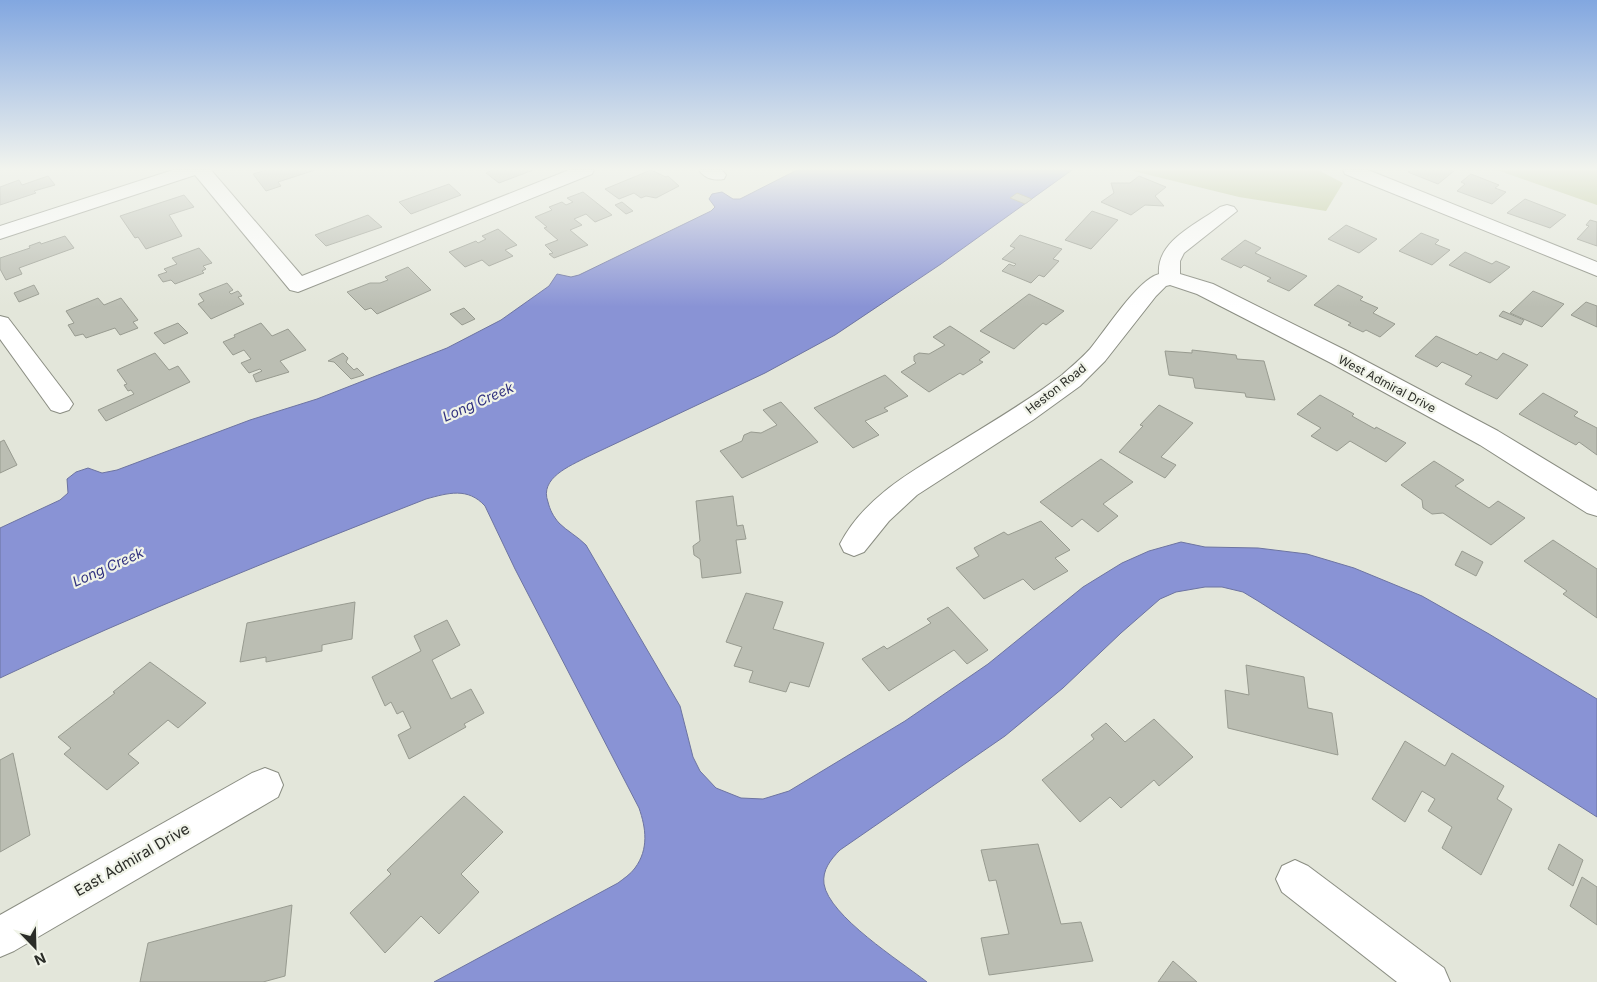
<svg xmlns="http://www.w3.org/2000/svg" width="1597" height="982" viewBox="0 0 1597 982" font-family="Inter,sans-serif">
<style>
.green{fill:#b7c38f}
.water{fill:#8993d5;stroke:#6d74a1}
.building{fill:#bbbeb3;stroke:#989b90}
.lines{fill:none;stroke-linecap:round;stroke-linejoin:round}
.minor-casing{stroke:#8a8d82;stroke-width:2}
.minor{fill:#fff;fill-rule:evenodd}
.labels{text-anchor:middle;stroke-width:4.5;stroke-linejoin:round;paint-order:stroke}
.street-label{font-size:12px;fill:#2b2d28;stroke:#f0f3e8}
.water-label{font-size:14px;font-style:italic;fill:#30317f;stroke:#f0f3e8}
.near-street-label{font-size:15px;fill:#2b2d28;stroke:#f0f3e8}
</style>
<rect width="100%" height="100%" fill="#e3e6da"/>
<g class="green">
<polygon points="1129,170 1318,170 1343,183 1326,211 1239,197"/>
<polygon points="1497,170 1597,170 1597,205"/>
</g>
<path class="water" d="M797,170H1072L941,264L835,335L765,373L587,457C570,466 539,478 548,502C550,510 553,516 559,523C567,531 577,536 586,545L680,706L693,757L700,771L716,788L741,798L763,799L789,791L905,721L988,664L1083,587L1122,563L1149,551L1181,542L1205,547L1258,548L1307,554L1354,568L1422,596L1489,634L1597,699V817L1258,601L1243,592L1222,587H1205L1176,592L1160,599L1121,633L1063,688L1005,736L840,850C831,859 822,870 824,884C829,916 900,961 927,982H434L618,883C623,879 631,874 635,868C649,849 646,828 639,808L515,569L485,506C468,487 448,493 426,499C283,555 139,612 0,678V528L60,500L68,493L67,479L76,472L88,468L102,473L117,470L250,420L317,399L447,348L501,320L549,286L557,274L571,277L579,275L711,211L715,207L709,199L712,194L722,192L733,199H740Z"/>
<g class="building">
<polygon points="266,170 315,170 278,182 281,186 266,191 253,174"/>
<polygon points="493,170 533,170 499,183 486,173"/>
<polygon points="651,170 666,177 668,176 679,186 656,198 646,196 641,198 634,193 619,199 605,189"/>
<polygon points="1411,170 1450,170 1454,171 1438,184 1408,172"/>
<polygon points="1471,174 1499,185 1495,188 1506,192 1492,204 1457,191 1465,184 1461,182"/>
<polygon points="48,176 55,185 34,191 36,193 0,205 0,187 19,180 22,185"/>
<polygon points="1139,176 1166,187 1155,196 1164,206 1145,205 1131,215 1101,202 1114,193 1111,183 1130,183"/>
<polygon points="449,184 461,195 411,214 399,202"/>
<polygon points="583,192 612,215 595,222 586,214 574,219 582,225 570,230 588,245 554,258 549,254 553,253 545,245 558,240 544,228 547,227 535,217 552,210 549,207 562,202 566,205 573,202 567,198"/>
<polygon points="1017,193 1032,199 1025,204 1010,198"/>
<polygon points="184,195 194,207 169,215 182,236 146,249 138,237 135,238 120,216"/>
<polygon points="1525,199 1566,215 1550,228 1507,213"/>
<polygon points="622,202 633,211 626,214 615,205"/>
<polygon points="1092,211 1118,220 1091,249 1065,240"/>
<polygon points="368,215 382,227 326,246 315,235"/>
<polygon points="1590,220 1597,222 1597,246 1577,239 1589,226 1586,225"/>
<polygon points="1346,225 1377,239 1359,253 1328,239"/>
<polygon points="498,229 517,245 505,250 513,256 489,266 482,260 465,267 449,252 476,241 478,243 486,239 482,236"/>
<polygon points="1421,233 1439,240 1435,244 1450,250 1432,265 1399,251"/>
<polygon points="1020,235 1062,249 1053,259 1059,261 1044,277 1039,275 1031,283 1002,271 1009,264 1014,266 1016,264 1002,259 1015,248 1010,246"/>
<polygon points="65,236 74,248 19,268 22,274 6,280 0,269 0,258 30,248 29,246 40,242 41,244"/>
<polygon points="1245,240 1261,248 1255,253 1307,276 1289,291 1267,281 1271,278 1244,265 1241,268 1221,259"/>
<polygon points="199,248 212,263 203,266 206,269 202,271 204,273 175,284 171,280 163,282 158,275 167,272 164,269 177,264 172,258"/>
<polygon points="1465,252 1492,264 1496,261 1510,267 1490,283 1449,265"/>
<polygon points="408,267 431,290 377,314 371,308 365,310 347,292 370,283 380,283 388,280 385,277"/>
<polygon points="227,283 233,290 229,292 231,294 238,291 242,296 238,297 244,304 211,319 198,304 204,301 199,294"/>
<polygon points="34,285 39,294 19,302 14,293"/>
<polygon points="1338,285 1363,297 1360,300 1378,308 1373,313 1395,324 1380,337 1366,330 1363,332 1348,325 1351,323 1314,305"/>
<polygon points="1533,291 1564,304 1542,327 1510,313"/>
<polygon points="1029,294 1064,311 1046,325 1043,323 1014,349 980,331"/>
<polygon points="98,298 104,305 121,298 138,320 133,322 138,328 120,335 115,328 86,338 83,334 75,336 68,325 74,323 66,311"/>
<polygon points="1586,302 1597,306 1597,327 1571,315"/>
<polygon points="464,308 475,319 462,325 450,314"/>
<polygon points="1503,311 1524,320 1521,325 1499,316"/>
<polygon points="178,323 188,333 164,344 154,333"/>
<polygon points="261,323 272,336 288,329 306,350 280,361 289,372 256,382 253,375 262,371 260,369 249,373 241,363 251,359 244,350 233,355 223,342 235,337 234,335"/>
<polygon points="950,326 990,352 979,360 983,362 963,375 960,373 929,392 901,372 916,363 914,361 914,356 919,353 929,354 945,345 933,337"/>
<polygon points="1436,336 1477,355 1480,352 1497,360 1503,353 1528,365 1497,399 1465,384 1472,376 1442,362 1437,367 1415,356"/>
<polygon points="1192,350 1236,355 1237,359 1264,361 1275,400 1246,397 1245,393 1195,388 1193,378 1169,375 1165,351 1192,353"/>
<polygon points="155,353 169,370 178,366 190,382 106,421 98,410 134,394 131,390 128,391 124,385 127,384 117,370"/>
<polygon points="343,353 348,358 346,362 354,370 357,368 364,375 351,379 334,362 328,361"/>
<polygon points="885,375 908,396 884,408 888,411 865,421 879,435 853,448 814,408"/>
<polygon points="1543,393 1578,412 1574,416 1597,428 1597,455 1579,442 1576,445 1519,414"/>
<polygon points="1320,395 1354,414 1352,416 1375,429 1376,427 1406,443 1386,462 1350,441 1337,451 1311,436 1321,428 1297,414"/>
<polygon points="781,402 818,442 742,478 720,451 742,441 744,435 751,432 761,433 777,425 763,410"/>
<polygon points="1159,405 1193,423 1161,457 1176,465 1165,478 1119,452 1143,426 1140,425"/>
<polygon points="4,440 17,465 0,473 0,442"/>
<polygon points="1101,459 1133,482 1103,504 1118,516 1098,532 1082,519 1072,527 1040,502"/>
<polygon points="1434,461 1464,480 1455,486 1489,508 1498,501 1525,518 1491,545 1443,513 1432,514 1423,508 1422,500 1401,485"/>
<polygon points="733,496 737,526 743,525 746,539 736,540 741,573 702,578 700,559 694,555 693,546 700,541 696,501"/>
<polygon points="1041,521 1070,550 1055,558 1068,571 1034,590 1023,579 984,599 956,568 979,556 974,548 1004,532 1008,535"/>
<polygon points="1553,540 1597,569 1597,618 1563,594 1567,591 1524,561"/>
<polygon points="1462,551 1483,562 1476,576 1455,565"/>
<polygon points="746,593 783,602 773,629 824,643 809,687 790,682 786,692 749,682 753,671 734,666 742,647 726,642"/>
<polygon points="355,602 352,639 322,645 322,651 266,662 266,657 240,662 247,623"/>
<polygon points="948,607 988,650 967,664 954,650 889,691 862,659 884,646 887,649 931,623 927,619"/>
<polygon points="447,620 460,645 432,660 451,699 471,689 484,713 464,724 466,727 409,759 398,735 411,728 403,711 397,714 391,702 385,706 372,677 421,651 414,636"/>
<polygon points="150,662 206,703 178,728 168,720 128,754 139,763 107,790 64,754 71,748 58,737 115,693 113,692"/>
<polygon points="1246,665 1304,677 1308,708 1332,713 1338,755 1228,728 1225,690 1249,695"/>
<polygon points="1154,719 1193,757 1159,786 1154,780 1121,808 1110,797 1080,822 1042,780 1094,739 1091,735 1106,723 1125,742"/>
<polygon points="1405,741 1445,766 1452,753 1504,786 1497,799 1512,809 1481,875 1442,848 1452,827 1428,811 1435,799 1422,791 1405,822 1372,799"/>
<polygon points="13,753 30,835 0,852 0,760"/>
<polygon points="464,796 503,832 461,874 479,892 439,934 421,916 385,953 350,913 391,874 387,870"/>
<polygon points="1038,844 1061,924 1081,922 1093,961 989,975 981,938 1009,934 996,880 989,881 981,850"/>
<polygon points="1559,844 1583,860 1573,886 1548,869"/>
<polygon points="1582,877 1597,887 1597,925 1570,906"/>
<polygon points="292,905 285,976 263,982 140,982 148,943"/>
<polygon points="1173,961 1197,982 1158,982"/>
</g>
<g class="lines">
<defs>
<g id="minor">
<polygon points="173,170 211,170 302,276 569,170 594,170 592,174 298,292 290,290 195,175 0,239 0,226"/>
<path d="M699,170H722L726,175L724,179C714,181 704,178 699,170Z"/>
<polygon points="1343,170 1368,170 1597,262 1597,276 1345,174"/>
<path d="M1227,205L1234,207L1237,211L1184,253L1180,261V274L1213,284L1347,351L1498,431L1597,491V516L1587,513L1480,445L1331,363L1197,294L1170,285L1166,286L1156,296L1105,361L1080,386L1033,420L917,495L889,521L864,552L854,556L844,552L840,544C863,499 909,473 950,448C988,424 1027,402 1062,375C1071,367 1082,358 1090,349C1105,331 1138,279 1159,274C1156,241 1197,224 1220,207Z"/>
<polygon points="0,316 8,318 69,398 73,404 69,410 60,413 51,410 0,339"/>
<polygon points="265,768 278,773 283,785 278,797 14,951 0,957 0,915 252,773"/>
<polygon points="1295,860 1308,866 1444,968 1450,982 1397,982 1282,892 1276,879 1282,866"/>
</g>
</defs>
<use href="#minor" class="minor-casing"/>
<use href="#minor" class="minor"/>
</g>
<linearGradient id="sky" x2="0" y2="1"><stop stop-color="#82a7e0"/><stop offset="0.55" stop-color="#f2f4ee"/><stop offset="1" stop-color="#f2f4ee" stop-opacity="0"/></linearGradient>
<rect width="1597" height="307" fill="url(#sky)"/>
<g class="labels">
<g class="street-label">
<text transform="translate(1387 384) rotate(28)" y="4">West Admiral Drive</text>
<text transform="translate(1056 389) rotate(-38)" y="4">Heston Road</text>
</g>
<g class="water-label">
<text transform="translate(478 402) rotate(-24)" y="5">Long Creek</text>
<text transform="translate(108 567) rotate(-24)" y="5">Long Creek</text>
</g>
<g class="near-street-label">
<text transform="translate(132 860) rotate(-30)" y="5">East Admiral Drive</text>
</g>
</g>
<g transform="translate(35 947) rotate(157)" stroke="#f0f3e8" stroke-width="4" paint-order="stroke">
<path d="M0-4L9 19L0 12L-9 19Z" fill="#2b2d28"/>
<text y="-8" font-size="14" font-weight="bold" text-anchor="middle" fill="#2b2d28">N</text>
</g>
</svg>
